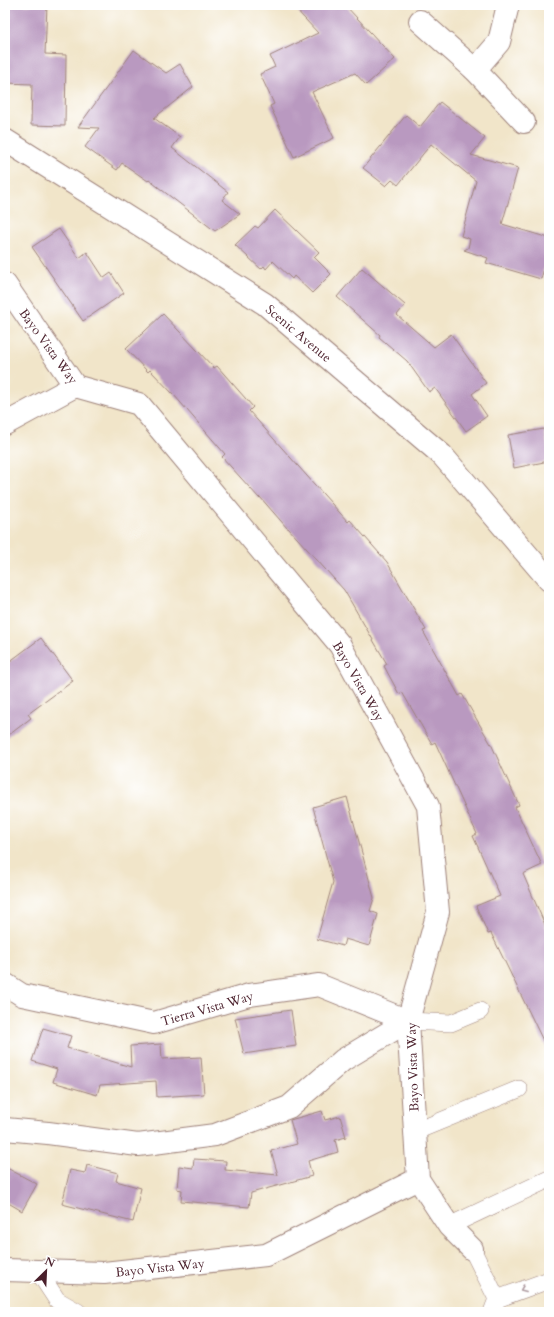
<svg xmlns="http://www.w3.org/2000/svg" width="554" height="1317" viewBox="0 0 554 1317" font-family="Cardo,serif">
<style>
.building{fill:#b999c0}
.lines{fill:none;stroke-linecap:round;stroke-linejoin:round}
.lane-casing{stroke:#9e827a;stroke-width:18}
.street-casing{stroke:#9e827a;stroke-width:24}
.lane{stroke:#fff;stroke-width:17}
.street{stroke:#fff;stroke-width:22}
.oneway{stroke:#ae9aa0}
.labels{text-anchor:middle;stroke-width:4;stroke-linejoin:round;paint-order:stroke}
.street-label{font-size:13px;fill:#4a1f2b;stroke:#fff}
</style>
<rect width="100%" height="100%" fill="#fff"/>
<filter id="ink" filterUnits="userSpaceOnUse"><feTurbulence type="fractalNoise" baseFrequency=".025" numOctaves="2"/><feDisplacementMap in="SourceGraphic" scale="8" xChannelSelector="R" yChannelSelector="G"/><feConvolveMatrix kernelMatrix="1 2 1 2 8 2 1 2 1" color-interpolation-filters="sRGB"/></filter>
<filter id="wash" filterUnits="userSpaceOnUse"><feTurbulence type="fractalNoise" baseFrequency=".012" numOctaves="4" result="noise"/><feDisplacementMap in="SourceGraphic" scale="16" xChannelSelector="R" yChannelSelector="G"/><feGaussianBlur stdDeviation="0.9" result="paint"/><feColorMatrix in="noise" values="0 0 0 0 0 0 0 0 0 0 0 0 0 0 0 0 0 1.4 0 .05"/><feComposite in="paint" operator="in"/></filter>
<g filter="url(#wash)">
<rect width="100%" height="100%" fill="#f1e5c9"/>
<g id="blocks">
<g class="building">
<polygon points="5,5 47,5 45,54 66,55 65,126 31,125 32,84 5,83"/>
<polygon points="292,5 345,5 395,59 366,85 355,73 312,92 334,138 294,157 270,106 274,104 260,74 275,67 270,56 318,33"/>
<polygon points="134,50 166,73 180,64 193,87 154,118 180,137 172,148 228,192 222,200 240,214 215,231 149,180 148,181 122,163 117,170 85,147 99,128 78,127"/>
<polygon points="440,102 485,138 471,155 518,168 502,224 549,238 549,251 541,279 486,263 488,258 464,250 468,248 470,239 461,236 476,181 431,144 398,185 392,180 386,186 363,168 406,115 420,127"/>
<polygon points="275,210 319,252 314,257 331,274 312,293 294,276 292,279 273,261 266,269 264,266 261,269 235,245 255,226 258,228"/>
<polygon points="59,229 79,258 87,252 104,278 111,273 124,293 83,321 32,247"/>
<polygon points="362,268 405,305 397,315 434,347 451,334 486,383 472,394 487,416 466,431 435,388 429,392 407,361 379,337 380,335 337,297"/>
<polygon points="163,314 214,368 217,366 253,407 249,411 348,522 350,520 387,562 426,630 423,631 459,696 462,694 492,746 519,805 515,807 542,865 523,874 549,934 549,1053 491,933 488,934 476,906 500,896 473,836 477,834 435,742 432,744 402,692 399,694 384,666 387,664 344,590 288,528 287,528 260,497 259,498 222,457 225,454 174,395 150,370 148,372 126,349"/>
<polygon points="544,429 549,454 549,461 514,468 508,435"/>
<polygon points="41,638 73,681 28,714 31,718 5,738 5,665"/>
<polygon points="347,797 374,898 370,911 378,914 369,946 345,939 343,946 317,939 333,882 313,807"/>
<polygon points="291,1010 296,1046 244,1054 235,1018"/>
<polygon points="43,1028 71,1036 67,1048 131,1067 130,1046 161,1044 162,1059 201,1057 204,1094 157,1097 156,1081 100,1085 97,1095 53,1082 57,1069 32,1061"/>
<polygon points="322,1111 325,1120 340,1116 346,1137 335,1140 338,1152 308,1161 312,1176 251,1193 249,1207 181,1201 182,1190 177,1189 179,1166 193,1168 194,1159 226,1161 225,1170 278,1175 271,1151 297,1144 290,1120"/>
<polygon points="87,1165 118,1173 116,1181 141,1188 133,1222 62,1204 70,1170 85,1173"/>
<polygon points="5,1167 37,1184 22,1211 5,1201"/>
</g>
</g>
</g>
<g filter="url(#ink)">
<use href="#blocks" fill-opacity="0" stroke="#9e827a" stroke-width="1"/>
<g class="lines">
<defs>
<g id="lane">
<polyline points="408,1021 451,1023 480,1011"/>
<polyline points="414,1132 519,1089"/>
<polyline points="449,1226 549,1179"/>
<polyline points="472,1249 497,1299"/>
<polyline points="38,1271 57,1300 78,1312"/>
<polyline points="492,1312 497,1299 549,1280"/>
</g>
<g id="street">
<polyline points="420,21 475,70 524,122"/>
<polyline points="475,70 499,42 508,5"/>
<polyline points="5,140 265,304 442,455 549,580"/>
<polyline points="5,284 75,386 139,404 340,645 428,806 438,912 408,1021 418,1179 449,1226 472,1249"/>
<polyline points="5,424 75,386"/>
<polyline points="5,984 22,995 154,1023 249,995 319,985 408,1021"/>
<polyline points="5,1129 48,1133 138,1145 215,1135 289,1107 343,1060 408,1021"/>
<polyline points="5,1270 104,1273 266,1255 418,1179"/>
</g>
</defs>
<use href="#lane" class="lane-casing"/>
<use href="#street" class="street-casing"/>
<use href="#lane" class="lane"/>
<use href="#street" class="street"/>
</g>
<defs><path id="oneway-chevron" d="M-2-3.5L2.5 0L-2 3.5" fill="none" stroke-width="1.6" stroke-linecap="round" stroke-linejoin="round"/></defs>
<use class="oneway" href="#oneway-chevron" transform="translate(523 1289) rotate(159)"/>
</g>
<g class="labels">
<g class="street-label">
<text transform="translate(299 333) rotate(40)" y="5">Scenic Avenue</text>
<text transform="translate(49 346) rotate(54)" y="5">Bayo Vista Way</text>
<text transform="translate(359 681) rotate(60)" y="5">Bayo Vista Way</text>
<text transform="translate(207 1008) rotate(-16)" y="5">Tierra Vista Way</text>
<text transform="translate(412 1067) rotate(-92)" y="5">Bayo Vista Way</text>
<text transform="translate(160 1267) rotate(-6)" y="5">Bayo Vista Way</text>
</g>
</g>
<rect width="554" height="1317" fill="none" stroke="#fff" stroke-width="20"/>
<g transform="translate(46 1271) rotate(24)" stroke="#ffffff" stroke-width="3" paint-order="stroke">
<path d="M0-3L7 15L0 10L-7 15Z" fill="#4a1f2b"/>
<text y="-6" font-size="11" font-weight="bold" text-anchor="middle" fill="#4a1f2b">N</text>
</g>
</svg>
